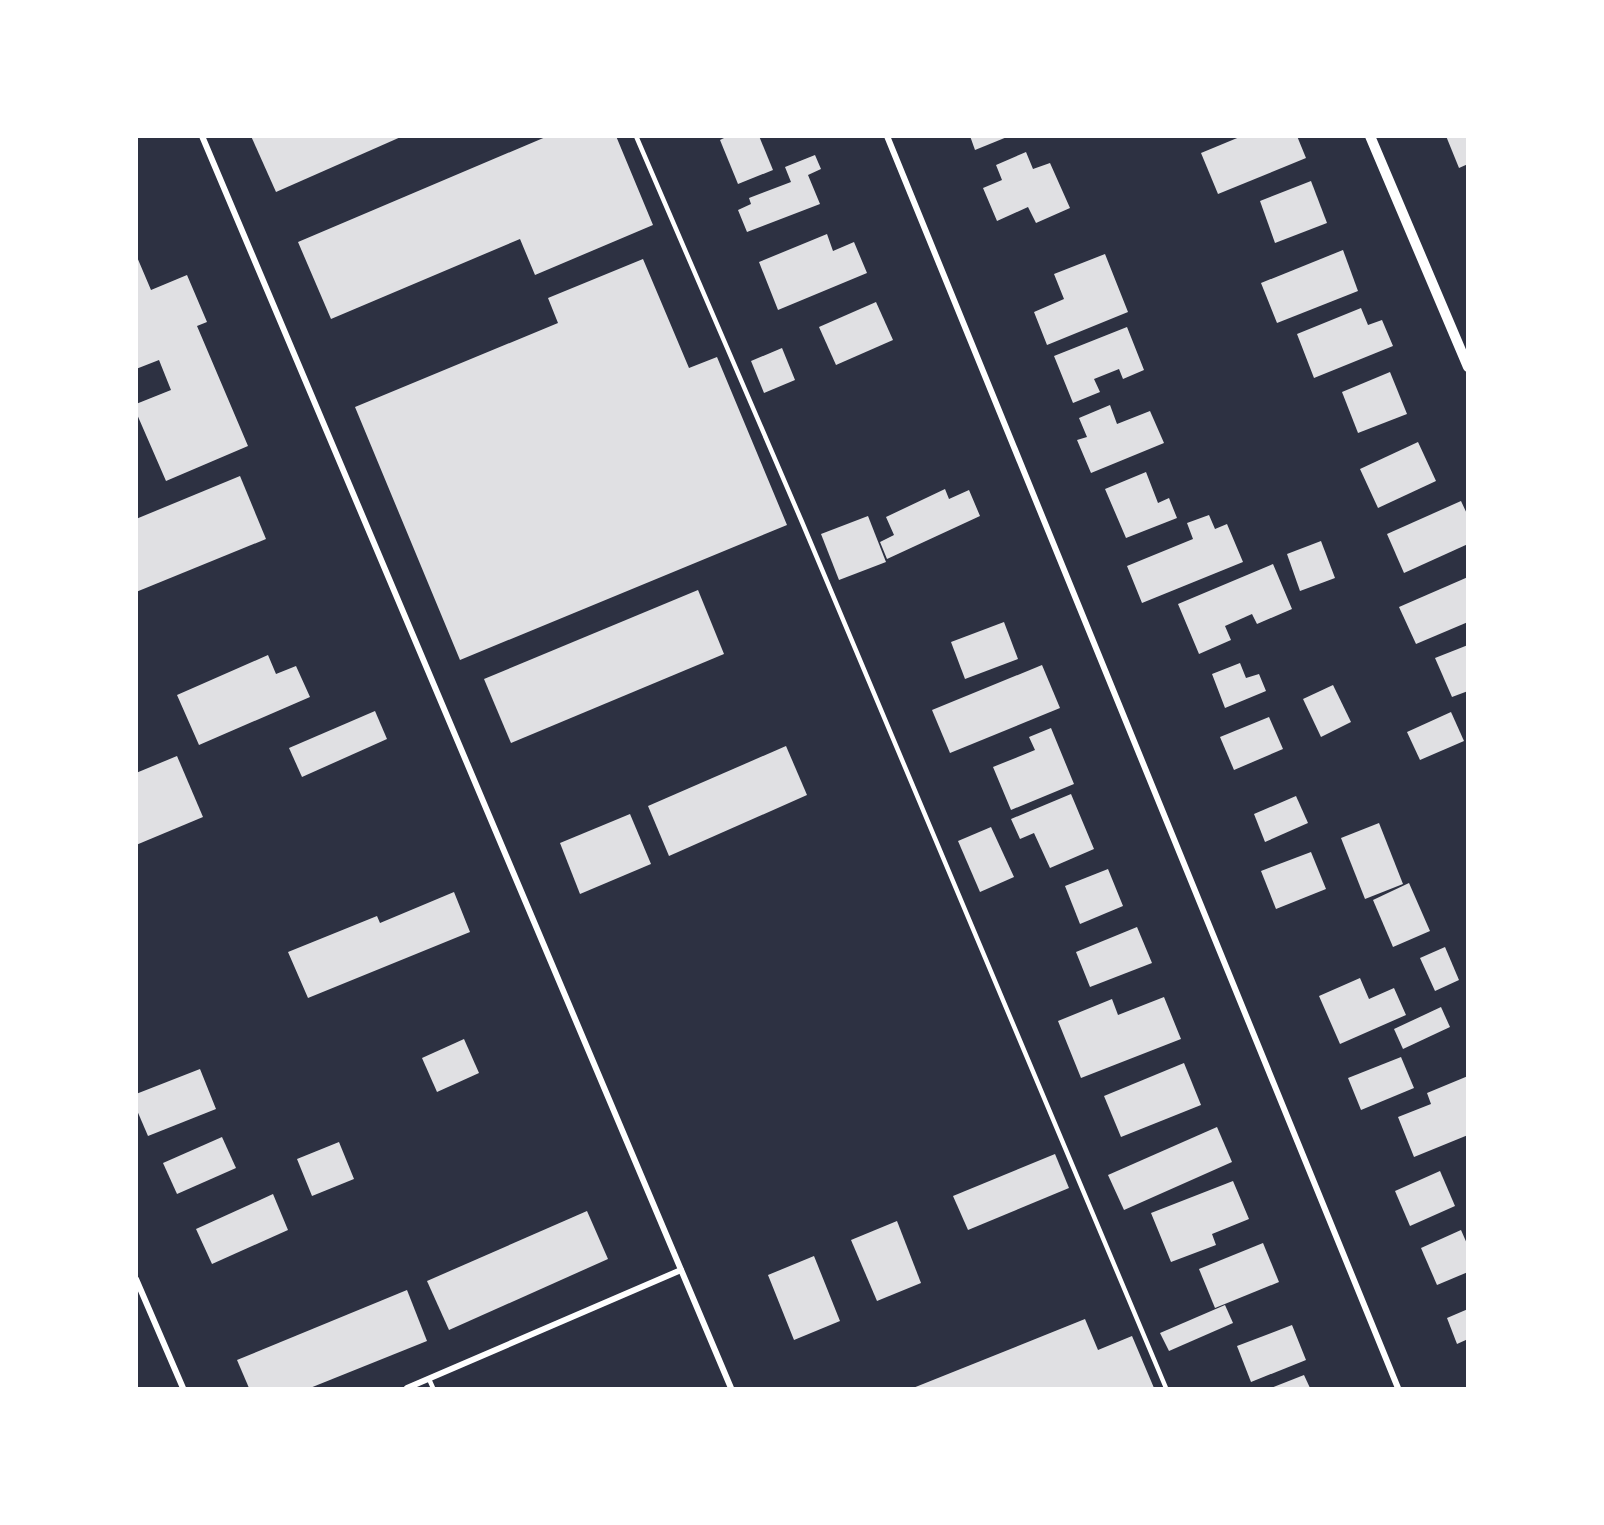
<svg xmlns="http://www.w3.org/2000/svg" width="1604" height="1525" viewBox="0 0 1604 1525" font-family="'DM Sans',sans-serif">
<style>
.building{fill:#e0e0e3}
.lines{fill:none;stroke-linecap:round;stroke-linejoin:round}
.service{stroke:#fff;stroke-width:4.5}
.minor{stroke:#fff;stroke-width:6}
.tertiary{stroke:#fff;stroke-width:10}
</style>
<rect width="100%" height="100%" fill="#2d3142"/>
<g class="building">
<polygon points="251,136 403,136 276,192"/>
<polygon points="548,136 616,136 653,225 535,275 520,239 331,319 298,242"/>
<polygon points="728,136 759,136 773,170 738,184 720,140"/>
<polygon points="970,136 1007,136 1007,137 975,150"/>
<polygon points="1242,136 1297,136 1306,158 1218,194 1201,153"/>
<polygon points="1446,136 1468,136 1468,164 1459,168"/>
<polygon points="1026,152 1033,169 1050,163 1070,208 1036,223 1028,207 997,221 983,188 1002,180 996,165"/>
<polygon points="815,155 821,169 808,175 820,204 747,232 738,210 751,204 749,198 791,182 785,167"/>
<polygon points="1311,181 1327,223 1275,243 1260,201"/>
<polygon points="827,234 833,251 854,242 867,273 778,310 759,262"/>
<polygon points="1343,250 1358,291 1277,323 1261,283"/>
<polygon points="1105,254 1128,312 1047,345 1034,312 1064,299 1054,274"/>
<polygon points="137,257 151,290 187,275 207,322 197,326 248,446 166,481 136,412 136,404 171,390 159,360 136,369"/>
<polygon points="643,259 689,368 717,357 787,525 460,660 355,407 558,323 548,298"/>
<polygon points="876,302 893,340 836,365 819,327"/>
<polygon points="1361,308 1368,325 1382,320 1393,346 1314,378 1297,334"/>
<polygon points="1127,327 1144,370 1123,379 1119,369 1094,379 1100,392 1073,403 1054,356"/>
<polygon points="782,348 795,380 764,393 751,361"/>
<polygon points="1390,372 1407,414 1358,433 1342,392"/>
<polygon points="1110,405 1117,424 1150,411 1164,443 1091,473 1077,440 1087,437 1079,418"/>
<polygon points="1418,442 1436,481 1378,508 1360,469"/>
<polygon points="1146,472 1158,503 1169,498 1177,518 1126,538 1105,489"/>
<polygon points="240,476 266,539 136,592 136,519"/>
<polygon points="945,489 949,499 969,490 980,516 887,559 880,542 894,535 886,517"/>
<polygon points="1461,501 1468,516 1468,544 1404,573 1387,534"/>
<polygon points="1209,515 1215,529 1227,524 1243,562 1142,603 1127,566 1193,539 1187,523"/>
<polygon points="868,516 886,562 839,580 821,534"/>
<polygon points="1321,541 1335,578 1300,591 1287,554"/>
<polygon points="1273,564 1292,609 1257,624 1252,614 1225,626 1231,640 1199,654 1178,604"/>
<polygon points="1468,577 1468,622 1416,644 1399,607"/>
<polygon points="698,590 724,654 511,743 484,679"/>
<polygon points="1004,622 1018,659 965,679 951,642"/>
<polygon points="1468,645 1468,691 1452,697 1435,658"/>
<polygon points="268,655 276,674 296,666 310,697 199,745 177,695"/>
<polygon points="1240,663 1246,678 1259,674 1266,691 1225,708 1212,674"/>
<polygon points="1042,665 1060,708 950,753 932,710"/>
<polygon points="1333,685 1351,722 1321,737 1303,699"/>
<polygon points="375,711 387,739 302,777 289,748"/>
<polygon points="1451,712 1464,741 1420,760 1407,732"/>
<polygon points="1269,717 1283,749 1234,770 1220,737"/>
<polygon points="1051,728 1074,784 1011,810 993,767 1035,750 1029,737"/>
<polygon points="786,746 807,795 669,856 648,806"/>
<polygon points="177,756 203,817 136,845 136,773"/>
<polygon points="1071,794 1094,849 1050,868 1034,833 1020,839 1011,819"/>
<polygon points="1296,796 1308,823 1265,842 1254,814"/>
<polygon points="630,814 651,864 580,894 560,843"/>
<polygon points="1379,823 1403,884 1365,899 1341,838"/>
<polygon points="991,827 1014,877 980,892 958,841"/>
<polygon points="1311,852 1326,889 1276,909 1261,871"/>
<polygon points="1108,869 1123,906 1080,924 1065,886"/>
<polygon points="1409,883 1430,931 1393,947 1373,900"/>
<polygon points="454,892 470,932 308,998 288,952 377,916 380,923"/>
<polygon points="1137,927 1152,963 1090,987 1076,952"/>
<polygon points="1445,947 1459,980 1435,991 1420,958"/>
<polygon points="1360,978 1369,999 1394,988 1406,1015 1340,1044 1319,996"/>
<polygon points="1164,997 1181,1039 1081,1078 1058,1021 1112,999 1118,1015"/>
<polygon points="1441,1007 1450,1027 1403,1049 1394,1029"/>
<polygon points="464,1039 479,1073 437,1092 422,1058"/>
<polygon points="1401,1057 1414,1088 1361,1110 1348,1078"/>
<polygon points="1184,1063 1201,1105 1121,1137 1104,1096"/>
<polygon points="200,1069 216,1109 148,1136 136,1108 136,1094"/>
<polygon points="1468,1076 1468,1135 1414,1157 1398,1117 1431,1104 1427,1093"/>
<polygon points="1217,1127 1232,1162 1124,1210 1108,1175"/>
<polygon points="222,1137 236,1168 177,1194 163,1163"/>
<polygon points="339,1142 354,1179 312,1196 297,1159"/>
<polygon points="1055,1154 1069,1188 968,1230 953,1196"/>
<polygon points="1440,1171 1455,1206 1410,1226 1395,1191"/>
<polygon points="1233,1181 1249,1219 1212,1234 1216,1245 1171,1262 1151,1213"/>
<polygon points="273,1194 288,1230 212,1264 196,1229"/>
<polygon points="587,1211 608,1259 449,1330 427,1281"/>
<polygon points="897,1221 921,1283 877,1301 851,1240"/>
<polygon points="1461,1230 1468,1246 1468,1272 1437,1285 1421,1248"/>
<polygon points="1263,1243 1279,1282 1215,1308 1199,1269"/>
<polygon points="814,1256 840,1321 794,1340 768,1275"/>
<polygon points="407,1290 427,1341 310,1388 249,1388 237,1360"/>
<polygon points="1225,1305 1233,1323 1169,1351 1160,1333"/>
<polygon points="1468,1309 1468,1339 1457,1344 1447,1318"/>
<polygon points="1085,1319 1098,1350 1132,1336 1154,1388 913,1388"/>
<polygon points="1292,1325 1306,1360 1251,1382 1237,1346"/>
<polygon points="1304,1375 1310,1388 1271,1388"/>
</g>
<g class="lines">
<g class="service">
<polyline points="636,136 802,522 1166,1388"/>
<polyline points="429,1379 433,1388"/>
</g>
<g class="minor">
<polyline points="202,136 731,1388"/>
<polyline points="887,136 1398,1388"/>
<polyline points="136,1279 183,1388"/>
<polyline points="407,1388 681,1270"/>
</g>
<polyline class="tertiary" points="1370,136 1468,367"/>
</g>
<rect width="1604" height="1525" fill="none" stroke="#ffffff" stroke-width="276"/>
</svg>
